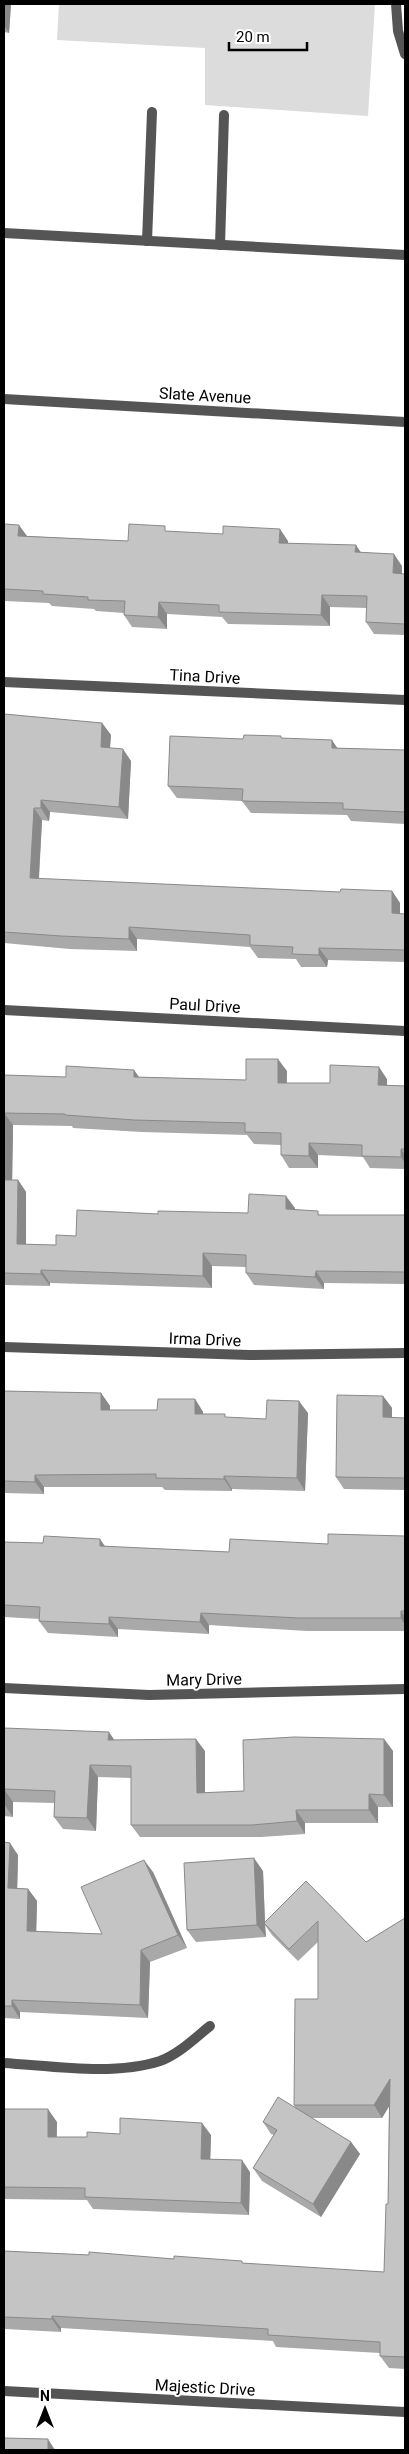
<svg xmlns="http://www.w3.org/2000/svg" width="409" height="2454" viewBox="0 0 409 2454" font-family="Roboto,sans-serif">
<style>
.green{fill:#dcdcdc}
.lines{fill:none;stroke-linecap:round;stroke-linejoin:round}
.lane{stroke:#555;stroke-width:10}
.street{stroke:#555;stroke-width:10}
.wall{fill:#a9a9a9}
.shaded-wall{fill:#898989}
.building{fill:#c4c4c4;stroke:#898989}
.labels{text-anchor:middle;stroke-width:4;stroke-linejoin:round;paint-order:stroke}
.street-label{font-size:16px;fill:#000;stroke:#fff}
</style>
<rect width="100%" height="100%" fill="#fff"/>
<polygon class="green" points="59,4 375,4 368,116 205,105 205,48 57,40"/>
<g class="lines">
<g class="lane">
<polyline points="396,4 398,31 405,54"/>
<polyline points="147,241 152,112"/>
<polyline points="220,245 224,115"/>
</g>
<g class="street">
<polyline points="4,233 405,255"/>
<polyline points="4,399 405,422"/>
<polyline points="4,682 405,700"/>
<polyline points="4,1010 405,1031"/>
<polyline points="4,1347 249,1355 405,1353"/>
<polyline points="4,1688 149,1695 405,1689"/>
<path d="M4,2063C52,2066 114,2076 160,2061C179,2054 195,2038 210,2026"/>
<polyline points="4,2391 405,2412"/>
</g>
</g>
<g class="wall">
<polygon points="4,4 11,4 9,33 4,32"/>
<polygon points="4,524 27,536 128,541 169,531 288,541 288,543 361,552 402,566 402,574 405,574 405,635 374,634 366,622 367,608 330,607 330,626 228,624 222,617 167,614 167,629 132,627 124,615 124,613 96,611 94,609 52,606 49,603 4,601"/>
<polygon points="4,714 102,723 111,735 110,748 131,761 128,819 50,812 49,821 42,820 39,879 340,892 392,891 400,903 400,914 405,914 405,962 328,960 327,967 301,967 296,959 258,958 250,947 137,939 137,951 70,949 4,943"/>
<polygon points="283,738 338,748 405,750 405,824 351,821 347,815 251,813 242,801 177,798 168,786 243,739"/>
<polygon points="134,1070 139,1077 246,1080 287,1071 287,1083 330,1083 387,1079 387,1085 405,1086 405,1169 370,1168 363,1157 318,1155 318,1168 289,1168 281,1155 281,1145 254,1144 247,1135 142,1132 73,1128 72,1126 13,1125 12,1180 18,1180 26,1192 26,1245 56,1245 76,1236 158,1214 248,1213 295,1208 295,1209 321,1215 405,1215 405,1284 324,1283 324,1289 254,1285 246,1273 246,1267 212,1266 212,1288 50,1283 50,1286 4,1285 4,1075 66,1077"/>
<polygon points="4,1391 101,1393 110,1406 110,1410 157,1410 195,1399 203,1412 203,1414 227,1418 266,1419 308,1413 305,1491 232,1489 232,1491 165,1490 162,1487 44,1487 44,1494 4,1493"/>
<polygon points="383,1396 392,1408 392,1418 405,1418 405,1490 344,1489 336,1477"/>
<polygon points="405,1536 405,1631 307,1631 209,1625 209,1634 118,1629 118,1637 48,1633 39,1621 40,1619 4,1617 4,1542 229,1552 328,1544"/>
<polygon points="4,1728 114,1740 205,1751 205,1793 244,1791 384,1739 393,1751 393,1807 378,1807 378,1823 305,1823 305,1834 261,1837 140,1837 131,1825 131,1778 98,1777 96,1831 63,1829 54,1817 54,1803 13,1802 13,1817 4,1816"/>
<polygon points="4,1842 18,1855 17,1888 28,1889 37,1901 36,1931 102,1934 153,1872 187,1948 150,1962 148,2018 20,2012 20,2019 4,2018"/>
<polygon points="263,1871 265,1922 306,1881 366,1942 405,1918 405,2369 389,2368 380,2356 380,2353 276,2347 273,2341 61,2328 61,2332 5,2329 4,2327 4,2251 174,2259 384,2272 388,2204 389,2106 382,2118 311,2118 351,2142 360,2154 321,2217 262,2181 253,2168 274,2135 271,2134 263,2122 295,2108 294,2105 318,1999 318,1942 298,1961 272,1935 265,1925 266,1937 196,1942 187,1930"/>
<polygon points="4,2109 57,2122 57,2137 87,2137 120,2134 211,2135 210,2159 250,2172 249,2215 93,2209 87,2200 4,2199"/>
</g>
<g class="shaded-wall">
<polygon points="4,4 11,4 9,33 4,25"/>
<polygon points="19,525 27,536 18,536"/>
<polygon points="280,529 288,541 288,555 279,543"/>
<polygon points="356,545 364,557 355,552"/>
<polygon points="394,554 402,566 401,585 393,573"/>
<polygon points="322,595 330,607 330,626 321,615"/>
<polygon points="159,602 167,614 167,629 158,617"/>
<polygon points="102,723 111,735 109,759 101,747"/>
<polygon points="332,740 340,752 332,748"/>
<polygon points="123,749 131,761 128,819 119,807"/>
<polygon points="41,800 50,812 49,821 41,808"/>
<polygon points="34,808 42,820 38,891 30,878"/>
<polygon points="392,891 400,903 400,925 392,913"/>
<polygon points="129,927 137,939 137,951 129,939"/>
<polygon points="319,948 328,960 327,967 319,955"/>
<polygon points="278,1059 287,1071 286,1095 278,1083"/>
<polygon points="379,1067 387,1079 387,1097 378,1085"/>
<polygon points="134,1070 142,1082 134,1077"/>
<polygon points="4,1113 13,1125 12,1192 4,1181"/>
<polygon points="309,1143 318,1155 318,1168 309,1156"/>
<polygon points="401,1149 405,1155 405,1163 401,1157"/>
<polygon points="18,1180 26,1192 26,1257 17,1244"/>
<polygon points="286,1196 295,1208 295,1221 286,1209"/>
<polygon points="203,1253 212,1266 212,1288 203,1276"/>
<polygon points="41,1270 50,1283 50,1286 41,1274"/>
<polygon points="316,1271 324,1283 324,1289 315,1277"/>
<polygon points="101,1393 110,1406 110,1422 101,1410"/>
<polygon points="383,1396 392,1408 392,1430 383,1417"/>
<polygon points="195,1399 203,1412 203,1426 195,1414"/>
<polygon points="299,1401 308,1413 305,1491 297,1478"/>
<polygon points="35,1475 44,1487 44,1494 35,1482"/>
<polygon points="224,1476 232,1489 232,1491 224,1479"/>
<polygon points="100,1539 109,1552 100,1546"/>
<polygon points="401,1611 405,1617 405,1625 401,1618"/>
<polygon points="201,1613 209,1625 209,1634 200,1622"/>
<polygon points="109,1617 118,1629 118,1637 109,1624"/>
<polygon points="109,1732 117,1744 108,1740"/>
<polygon points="196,1739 205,1751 205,1805 197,1793"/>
<polygon points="384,1739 393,1751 393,1807 384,1795"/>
<polygon points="90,1765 98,1777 96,1831 87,1818"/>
<polygon points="4,1789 13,1802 13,1817 4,1804"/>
<polygon points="369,1794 378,1807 378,1823 369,1810"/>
<polygon points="296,1810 305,1823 305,1834 297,1821"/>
<polygon points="10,1843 18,1855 17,1900 8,1888"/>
<polygon points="254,1858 263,1871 265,1924 264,1923 265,1925 266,1937 257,1925"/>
<polygon points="144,1860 153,1872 187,1948 178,1935"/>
<polygon points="28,1889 37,1901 36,1943 27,1931"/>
<polygon points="141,1950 150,1962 148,2018 140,2005"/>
<polygon points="12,2000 20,2012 20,2019 12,2006"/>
<polygon points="390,2079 398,2092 382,2118 374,2105"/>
<polygon points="48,2109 57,2122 56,2149 48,2137"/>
<polygon points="202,2123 211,2135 210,2171 201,2159"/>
<polygon points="351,2142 360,2154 321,2217 313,2204"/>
<polygon points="242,2160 250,2172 249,2215 241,2203"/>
<polygon points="52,2316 61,2328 61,2332 52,2319"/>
<polygon points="48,2439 55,2450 48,2450"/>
</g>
<g class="building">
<polygon points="4,524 19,525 18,536 128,541 129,524 165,526 165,531 223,534 223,526 280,529 279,543 356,545 355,552 394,554 393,573 405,574 405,624 366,622 367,596 322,595 321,615 219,612 219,605 159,602 158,617 124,615 125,601 88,600 88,597 43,594 43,591 4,589"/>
<polygon points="4,714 102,723 101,747 123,749 119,807 41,800 41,808 34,808 30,878 340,892 341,889 392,891 392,913 405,914 405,950 319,948 319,955 292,954 293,947 250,945 250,935 129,927 129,939 61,936 4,932"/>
<polygon points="244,735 281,736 281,738 332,740 332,748 405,750 405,812 343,809 343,803 242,801 243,789 168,786 170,736 243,739"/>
<polygon points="246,1059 278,1059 278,1083 330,1083 330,1065 379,1067 378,1085 405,1086 405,1149 401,1149 401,1157 362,1156 362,1145 309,1143 309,1156 281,1155 281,1133 245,1132 245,1123 134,1120 65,1115 65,1114 4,1113 4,1132 4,1075 66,1077 66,1066 134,1070 134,1077 246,1080"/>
<polygon points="4,1180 18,1180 17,1244 56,1245 56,1235 76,1236 77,1210 158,1214 158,1211 248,1213 249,1194 286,1196 286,1209 318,1211 318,1215 405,1215 405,1272 316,1271 315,1277 246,1273 246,1255 203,1253 203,1276 41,1270 41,1274 4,1273"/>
<polygon points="4,1391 101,1393 101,1410 157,1410 158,1399 195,1399 195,1414 225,1414 225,1417 266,1419 267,1400 299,1401 297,1478 224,1476 224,1479 156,1478 156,1474 35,1475 35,1482 4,1481"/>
<polygon points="337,1395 383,1396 383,1417 405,1418 405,1478 336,1477"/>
<polygon points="328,1534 405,1536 405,1611 401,1611 401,1618 299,1618 201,1613 200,1622 109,1617 109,1624 39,1621 40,1607 4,1605 4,1542 43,1543 44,1536 100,1539 100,1546 229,1552 230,1539 328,1544"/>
<polygon points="4,1728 109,1732 108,1740 196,1739 197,1793 244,1791 243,1740 294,1737 384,1739 384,1795 369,1794 369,1810 296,1810 297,1821 252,1825 131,1825 131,1766 90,1765 87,1818 54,1817 55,1791 4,1789 4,1804"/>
<polygon points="4,1842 10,1843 8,1888 28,1889 27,1931 102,1934 81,1887 144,1860 178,1935 141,1950 140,2005 12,2000 12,2006 4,2006"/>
<polygon points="254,1858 257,1925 187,1930 184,1863"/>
<polygon points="306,1881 366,1942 405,1918 405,2357 380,2356 380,2342 268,2335 268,2329 52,2316 52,2319 4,2317 4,2251 89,2255 89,2252 174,2259 174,2256 242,2261 242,2263 384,2272 386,2204 388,2204 390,2079 374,2105 294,2105 295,1999 318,1999 318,1921 289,1949 264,1923"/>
<polygon points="278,2097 351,2142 313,2204 253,2168 277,2130 263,2122"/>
<polygon points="4,2109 48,2109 48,2137 87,2137 87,2132 120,2134 120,2118 202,2123 201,2159 242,2160 241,2203 85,2197 85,2188 4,2187"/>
<polygon points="4,2438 48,2439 48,2450 4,2450"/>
</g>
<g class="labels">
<g class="street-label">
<text transform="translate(205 395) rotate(3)" y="6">Slate Avenue</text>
<text transform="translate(205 676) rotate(3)" y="6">Tina Drive</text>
<text transform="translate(205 1005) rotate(3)" y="6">Paul Drive</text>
<text transform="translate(205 1339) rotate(2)" y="6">Irma Drive</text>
<text transform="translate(204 1679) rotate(-1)" y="6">Mary Drive</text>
<text transform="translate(205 2387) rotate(3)" y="6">Majestic Drive</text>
</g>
</g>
<rect width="409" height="2454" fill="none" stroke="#000000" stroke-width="10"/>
<g transform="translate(45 2409)" stroke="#ffffff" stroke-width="4" paint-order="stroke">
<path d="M0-4L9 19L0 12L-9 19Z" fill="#000000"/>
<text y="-8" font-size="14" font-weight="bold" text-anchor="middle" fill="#000000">N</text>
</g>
<path d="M229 42v8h78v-8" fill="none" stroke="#000000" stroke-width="2.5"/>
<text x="236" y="42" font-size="15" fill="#000000" stroke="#ffffff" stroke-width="4" paint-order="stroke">20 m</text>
</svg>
